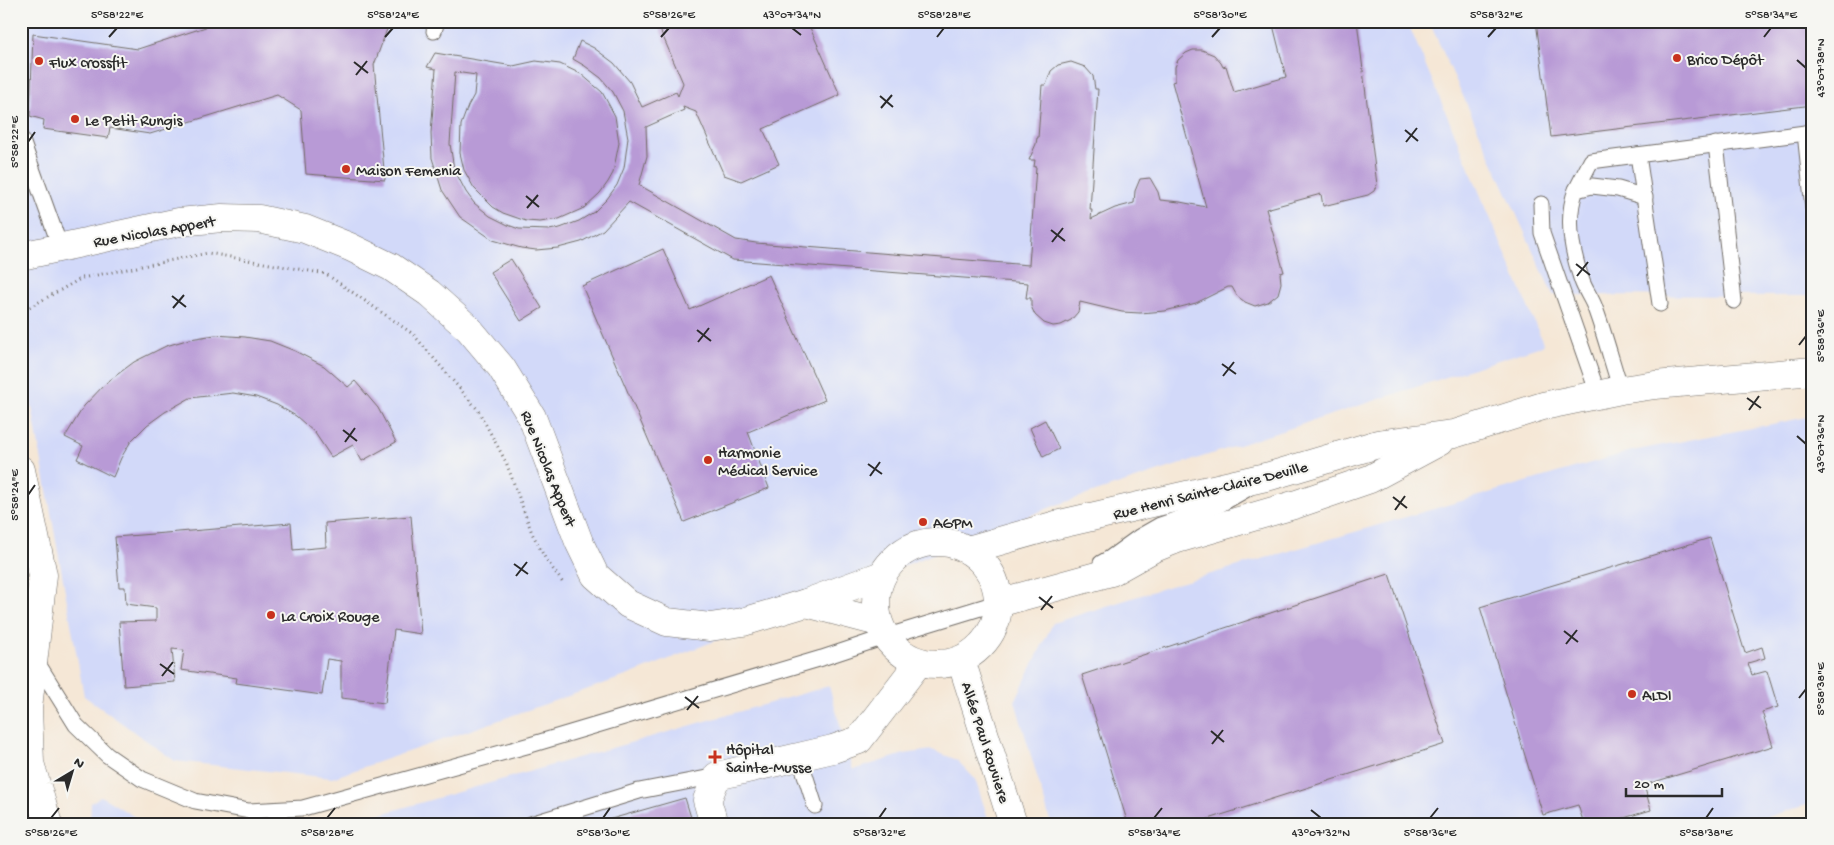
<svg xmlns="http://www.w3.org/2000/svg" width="1834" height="845" viewBox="0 0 1834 845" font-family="'Gochi Hand',sans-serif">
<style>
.built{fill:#d2d9f9}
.building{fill:#b89ad6}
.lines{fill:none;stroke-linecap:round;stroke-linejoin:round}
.service-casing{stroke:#726d67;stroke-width:17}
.minor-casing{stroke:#726d67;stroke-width:29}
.secondary-casing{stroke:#726d67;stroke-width:29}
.path{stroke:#726d67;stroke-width:3;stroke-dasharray:1 4;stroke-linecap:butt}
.service{stroke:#fff;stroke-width:15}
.minor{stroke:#fff;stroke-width:28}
.secondary{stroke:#fff;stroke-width:28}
.ticks{fill:none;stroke:#2b2b2b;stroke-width:2}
.poi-dot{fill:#c8321e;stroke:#f6f6f2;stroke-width:2}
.labels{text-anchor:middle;stroke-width:4;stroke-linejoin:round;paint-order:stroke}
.poi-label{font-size:16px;fill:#2b2b2b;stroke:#f6f6f2;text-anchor:start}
.street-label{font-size:16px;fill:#2b2b2b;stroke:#f6f6f2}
.neatline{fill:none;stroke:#2b2b2b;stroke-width:2}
.ticks-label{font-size:12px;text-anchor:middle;fill:#2b2b2b}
</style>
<rect width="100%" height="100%" fill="#f6f6f2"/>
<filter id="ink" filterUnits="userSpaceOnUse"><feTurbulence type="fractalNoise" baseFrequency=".02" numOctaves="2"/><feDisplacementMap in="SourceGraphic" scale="10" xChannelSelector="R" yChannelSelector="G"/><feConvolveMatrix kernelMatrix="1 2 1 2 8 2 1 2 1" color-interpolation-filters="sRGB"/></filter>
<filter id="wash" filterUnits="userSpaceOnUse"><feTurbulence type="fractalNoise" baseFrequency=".0096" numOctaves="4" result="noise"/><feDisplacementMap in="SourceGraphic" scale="20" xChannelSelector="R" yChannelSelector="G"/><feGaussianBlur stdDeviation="1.12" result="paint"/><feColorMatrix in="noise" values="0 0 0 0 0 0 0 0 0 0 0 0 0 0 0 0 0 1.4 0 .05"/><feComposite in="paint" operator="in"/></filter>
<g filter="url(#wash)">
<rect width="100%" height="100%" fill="#f5e7d6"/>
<g class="built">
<polygon points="21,21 1407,21 1544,345 1059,504 629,675 332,778 175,761 84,696 21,346"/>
<polygon points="1429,21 1813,21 1813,296 1553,295"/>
<polygon points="1813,416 1813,803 1743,824 1051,824 1015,701 1053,623 1170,586 1632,451"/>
<polygon points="829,686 853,770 904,754 932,750 957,760 975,779 990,824 346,824"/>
<polygon points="101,796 146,824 90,824 91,803"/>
<polygon points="1813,815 1813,824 1785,824"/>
</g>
<g id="blocks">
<g class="building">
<polygon points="224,21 390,21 374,65 385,180 306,174 301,110 277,95 150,134 110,128 108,138 43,129 44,120 30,116 33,34 138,49"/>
<polygon points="668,21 807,21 840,95 763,129 779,164 741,181 724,175 696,112 683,107 684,110 646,127 647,156 639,185 736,240 756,243 1029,265 1036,167 1034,167 1035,160 1029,160 1036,144 1037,138 1038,138 1042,85 1046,85 1051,71 1058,65 1071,62 1085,67 1093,76 1095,89 1098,89 1090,210 1092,210 1091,219 1115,208 1134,203 1135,191 1140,179 1150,178 1158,192 1160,200 1180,202 1206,207 1172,82 1175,81 1175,67 1178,60 1186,53 1193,50 1202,50 1214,55 1221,63 1223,67 1226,66 1234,92 1286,77 1272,21 1357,21 1377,185 1374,191 1368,195 1323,206 1321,194 1266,209 1284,272 1280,273 1281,283 1278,294 1268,302 1255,306 1245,302 1237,296 1232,287 1228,287 1196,303 1165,311 1140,313 1122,312 1080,302 1078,312 1071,320 1061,325 1053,326 1044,323 1035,315 1031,306 1031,298 1026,298 1028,283 733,260 629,202 603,230 581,242 558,248 536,250 521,248 493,240 460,217 442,190 432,158 431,133 436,69 427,67 435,53 513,66 536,61 560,64 581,74 602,92 615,116 619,143 613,173 608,182 600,193 584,208 559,219 540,222 526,221 503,213 493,207 474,188 464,170 460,153 461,125 468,106 474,95 476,75 455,72 450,144 454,169 466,192 474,203 490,216 508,225 519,229 549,230 560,228 579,221 594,212 607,199 617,185 624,168 628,138 623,111 613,92 601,78 585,66 573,59 580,41 594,48 614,63 630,82 642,107 676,92 678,96 683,83 658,25"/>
<polygon points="1536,21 1813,21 1813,105 1551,137"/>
<polygon points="663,249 690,310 769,275 825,400 748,432 769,488 684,522 582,286"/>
<polygon points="511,259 542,308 521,321 490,272"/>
<polygon points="215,335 245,337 270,341 295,351 324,366 348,387 355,381 378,408 396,442 362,461 353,445 331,457 315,433 296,416 277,405 256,397 233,393 190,398 165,412 147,425 131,441 121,458 113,477 77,459 83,446 65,437 84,406 106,383 134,362 166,346 190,339"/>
<polygon points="1045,420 1059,449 1043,457 1030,428"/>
<polygon points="411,516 421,634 394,630 385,703 341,698 341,661 327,659 322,695 236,683 237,678 181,670 184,650 172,649 175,682 124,686 119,622 156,621 156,608 126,604 125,587 119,587 115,537 291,523 293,550 326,547 325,523"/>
<polygon points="1710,538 1745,653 1762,647 1765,658 1748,663 1752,675 1767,671 1778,707 1762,712 1773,746 1644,785 1651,810 1603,824 1584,824 1578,805 1543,815 1480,607"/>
<polygon points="1389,574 1445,744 1193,824 1128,824 1082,675"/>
<polygon points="685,798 693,824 598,824 597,823"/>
</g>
</g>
</g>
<g filter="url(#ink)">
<use href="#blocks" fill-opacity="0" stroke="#726d67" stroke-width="1"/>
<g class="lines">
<defs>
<g id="service">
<polyline points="434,31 437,21"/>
<polyline points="1805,133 1813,208"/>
<polyline points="21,138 61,249"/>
<polyline points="1716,144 1734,301"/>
<polyline points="1638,155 1660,304"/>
<polyline points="1576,190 1591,161 1813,132"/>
<polyline points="1541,204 1542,233 1598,394"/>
<path d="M1621,390C1612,363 1605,335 1595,308C1592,299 1585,290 1582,281C1572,252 1565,218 1576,190L1592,186L1618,189L1645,197"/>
<polyline points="1101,563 1110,558 1139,537 1160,525 1219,505 1247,489"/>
<polyline points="35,659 76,725 107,755 142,779 195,801 249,811 303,808 530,745 822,658 885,637 1003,601"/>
<polyline points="799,756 815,806"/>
<polyline points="531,824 639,791 717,776"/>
</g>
<g id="minor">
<polyline points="21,470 43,575 28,708 30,763 48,824"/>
<polyline points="961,660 1013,824"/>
<polyline points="714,824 707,800 717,776 833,749 859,740 919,662"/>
</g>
<g id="secondary">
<polyline points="21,256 179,222 222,218 259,219 305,229 350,247 391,267 429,293 469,329 501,367 532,417 579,542 595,575 628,604 667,622 710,627 743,622 806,603 882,575"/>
<circle cx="937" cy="603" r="61"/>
<polyline points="968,550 1056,525 1270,476 1378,444 1454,434 1543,406 1621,390 1655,385 1813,371"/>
<polyline points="806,603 878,622"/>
<polyline points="998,603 1111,572 1152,549 1177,539 1297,504 1370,479 1439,442"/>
</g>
</defs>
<use href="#service" class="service-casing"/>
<use href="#minor" class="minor-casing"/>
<use href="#secondary" class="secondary-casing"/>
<polyline class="path" points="21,312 82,278 208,253 326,274 413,334 478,410 506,462 532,533 545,558 563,583"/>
<use href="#service" class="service"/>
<use href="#minor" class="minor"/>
<use href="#secondary" class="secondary"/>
</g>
</g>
<path class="ticks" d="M792,28L801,35M109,37L117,28M385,37L393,28M661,37L669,28M937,37L944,28M1212,37L1220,28M1488,37L1496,28M1764,37L1771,28M1797,60L1806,68M354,62L368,73M356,75L367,61M880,96L893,107M881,108L892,95M1405,130L1418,141M28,142L35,132M1406,142L1417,128M526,196L539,207M527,208L538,195M1051,230L1065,241M1052,242L1063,228M1576,264L1590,275M1577,276L1588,262M172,296L186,307M173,308L184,295M697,330L711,341M698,342L709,328M1799,345L1806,336M1222,364L1236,374M1223,376L1234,362M1747,398L1761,408M1749,410L1759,396M343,430L357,441M1797,436L1806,444M345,442L355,428M868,464L882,474M870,476L880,462M28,495L35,485M1393,497L1407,508M1395,510L1405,496M514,564L528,574M516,576L527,562M1039,597L1053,608M1041,610L1052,596M1564,631L1578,642M1566,644L1577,630M160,664L174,674M162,676L173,662M685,697L699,708M1799,698L1806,689M687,710L698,696M1211,731L1224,742M1212,744L1223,730M1311,810L1321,818M51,818L59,808M327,818L335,808M603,818L610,808M879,818L886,808M1154,818L1162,808M1430,818L1438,808M1706,818L1713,808"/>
<g class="poi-dot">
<circle cx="1677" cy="58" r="5"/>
<circle cx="39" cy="61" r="5"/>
<circle cx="75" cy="119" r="5"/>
<circle cx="346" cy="169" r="5"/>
<circle cx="708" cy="460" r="5"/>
<circle cx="923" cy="522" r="5"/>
<circle cx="271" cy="615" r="5"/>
<circle cx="1632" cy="694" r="5"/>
<path d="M712.5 749.5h5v5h5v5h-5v5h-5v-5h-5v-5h5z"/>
</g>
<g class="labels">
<g class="poi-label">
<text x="1687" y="64">Brico Dépôt</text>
<text x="49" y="67">Flux crossfit</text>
<text x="85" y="125">Le Petit Rungis</text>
<text x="356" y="175">Maison Femenia</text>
<text x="718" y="457">Harmonie<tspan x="718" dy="18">Médical Service</tspan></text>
<text x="933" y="528">AGPM</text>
<text x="281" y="621">La Croix Rouge</text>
<text x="1642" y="700">ALDI</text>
<text x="726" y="754">Hôpital<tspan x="726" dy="18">Sainte-Musse</tspan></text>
</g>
<g class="street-label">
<text transform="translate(154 230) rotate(-10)" y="6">Rue Nicolas Appert</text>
<text transform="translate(550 468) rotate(68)" y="6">Rue Nicolas Appert</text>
<text transform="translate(1210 489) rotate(-14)" y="6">Rue Henri Sainte-Claire Deville</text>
<text transform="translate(987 742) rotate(72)" y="6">Allée Paul Rouviere</text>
</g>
</g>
<rect width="1834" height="845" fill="none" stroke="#f6f6f2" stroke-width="55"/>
<g transform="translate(72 772) rotate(38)" stroke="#f6f6f2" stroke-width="4" paint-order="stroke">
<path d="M0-4L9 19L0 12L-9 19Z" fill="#2b2b2b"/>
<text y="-8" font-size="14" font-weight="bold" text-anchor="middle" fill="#2b2b2b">N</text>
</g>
<path d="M1626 788v8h96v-8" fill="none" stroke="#2b2b2b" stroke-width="2.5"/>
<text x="1634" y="788" font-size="15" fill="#2b2b2b" stroke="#f6f6f2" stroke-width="4" paint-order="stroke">20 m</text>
<rect x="28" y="28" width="1778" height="790" class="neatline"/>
<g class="ticks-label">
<text x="117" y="18">5°58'22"E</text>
<text x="393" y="18">5°58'24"E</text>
<text x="669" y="18">5°58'26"E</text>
<text x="792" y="18">43°07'34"N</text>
<text x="944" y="18">5°58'28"E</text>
<text x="1220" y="18">5°58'30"E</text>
<text x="1496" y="18">5°58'32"E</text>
<text x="1771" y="18">5°58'34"E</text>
<text transform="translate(1820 68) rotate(-90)" y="4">43°07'38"N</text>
<text transform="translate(14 142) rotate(-90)" y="4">5°58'22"E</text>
<text transform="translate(1820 336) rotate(-90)" y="4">5°58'36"E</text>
<text transform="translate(1820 444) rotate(-90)" y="4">43°07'36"N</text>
<text transform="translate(14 495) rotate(-90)" y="4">5°58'24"E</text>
<text transform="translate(1820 689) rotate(-90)" y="4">5°58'38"E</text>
<text x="51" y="836">5°58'26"E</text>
<text x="327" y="836">5°58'28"E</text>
<text x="603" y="836">5°58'30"E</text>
<text x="879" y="836">5°58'32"E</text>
<text x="1154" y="836">5°58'34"E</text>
<text x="1321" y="836">43°07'32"N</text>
<text x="1430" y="836">5°58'36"E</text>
<text x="1706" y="836">5°58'38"E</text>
</g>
</svg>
